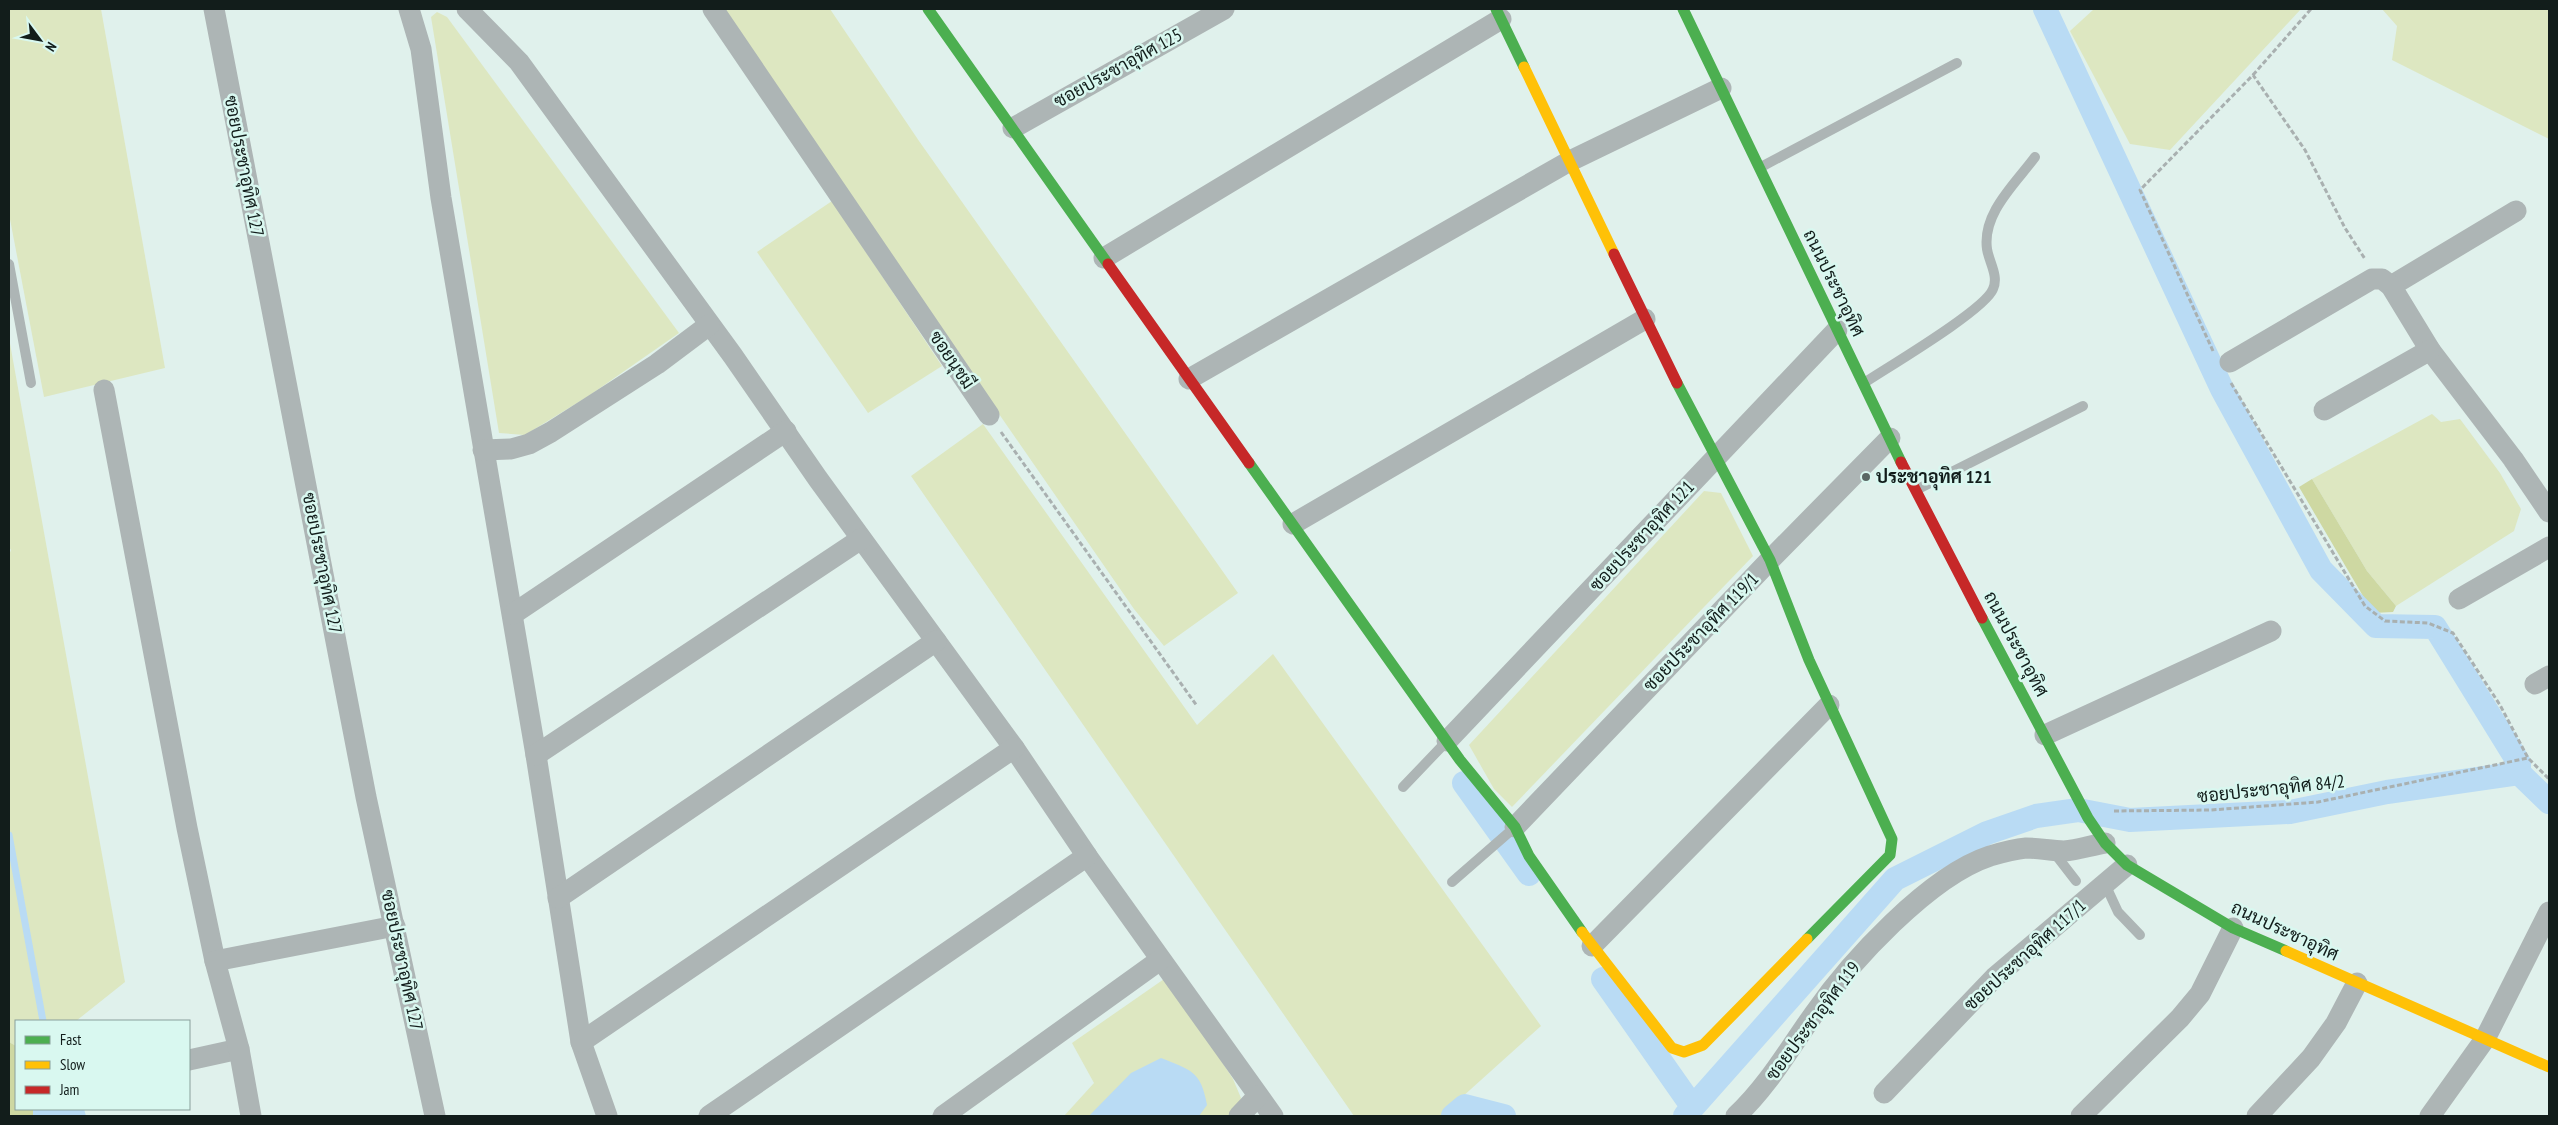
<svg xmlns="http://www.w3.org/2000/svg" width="2558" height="1125" viewBox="0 0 2558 1125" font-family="'PT Sans Narrow',Sarabun,sans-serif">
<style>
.green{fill:#dde7c1}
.forest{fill:#ced8a2}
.water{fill:#b9dbf4}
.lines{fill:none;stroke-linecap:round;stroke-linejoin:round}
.stream{stroke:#b9dbf4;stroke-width:7}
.canal{stroke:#b9dbf4;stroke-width:24}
.path{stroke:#a9b0b0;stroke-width:3;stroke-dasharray:5 2.5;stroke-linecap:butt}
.lane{stroke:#adb5b5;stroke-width:10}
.street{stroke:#adb5b5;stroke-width:21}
.fast{stroke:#4caf50;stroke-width:11}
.slow{stroke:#ffc107;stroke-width:11}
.jam{stroke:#c62828;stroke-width:11}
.poi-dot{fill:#5a6764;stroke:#d9f8f0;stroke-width:2}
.labels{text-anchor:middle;stroke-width:5;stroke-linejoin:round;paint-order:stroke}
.street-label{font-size:18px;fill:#121d1b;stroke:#d9f8f0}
.poi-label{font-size:18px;font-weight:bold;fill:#121d1b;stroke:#d9f8f0;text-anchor:start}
</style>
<rect width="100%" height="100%" fill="#e0f1ec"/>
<g class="green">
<polygon points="9,9 101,9 165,368 44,397 9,214"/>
<polygon points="722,9 830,9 919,141 1238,593 1164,646 1134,609 999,414"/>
<polygon points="2094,9 2301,9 2170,150 2130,144 2070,31"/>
<polygon points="2382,9 2549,9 2549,139 2392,60 2397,26"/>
<polygon points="437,12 447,17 679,333 590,395 525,435 499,433 431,17"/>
<polygon points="832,201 942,366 868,413 757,252"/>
<polygon points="9,338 125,982 76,1021 16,1021 16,1046 9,1042 9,555 11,550 9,547"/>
<polygon points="2432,414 2441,422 2460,419 2500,473 2521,509 2514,531 2396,606 2367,571 2312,479"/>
<polygon points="983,424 1197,725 1273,654 1541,1026 1441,1116 1354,1116 911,476"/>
<polygon points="1704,491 1721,493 1753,556 1512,807 1494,789 1469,745"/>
<polygon points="1167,977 1233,1079 1241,1098 1234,1115 1064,1116 1094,1083 1072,1043"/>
</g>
<g class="forest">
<polygon points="2312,479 2367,571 2396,606 2393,612 2373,613 2299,487"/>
<polygon points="9,1042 16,1046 16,1109 33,1109 33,1116 9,1116"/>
</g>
<g class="water">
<path d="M1161,1058C1190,1070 1201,1070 1207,1105L1199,1116H1089L1131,1073Z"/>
<polygon points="33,1109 84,1109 86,1116 33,1116"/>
</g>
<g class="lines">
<polyline class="stream" points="9,835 43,1021"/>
<g class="canal">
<polyline points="2045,9 2222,389 2321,570 2376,626 2435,627 2519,763 2519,773 2549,802"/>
<polyline points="1464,783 1529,874"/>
<polyline points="1603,979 1692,1106"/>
<polyline points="1453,1116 1465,1106 1504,1116"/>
<polyline points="1685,1116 1895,879 1987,833 2036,816 2078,810 2130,820 2290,812 2387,792 2519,773"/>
</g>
<g class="path">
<polyline points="2253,75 2311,9"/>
<polyline points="2213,351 2140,190 2253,75 2305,150 2345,228 2365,259"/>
<polyline points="2231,383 2365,606 2385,621 2428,623 2453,633 2500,705 2528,758 2549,779"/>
<polyline points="1001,432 1197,706"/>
<polyline points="2114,811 2211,810 2318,802 2528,758"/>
</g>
<g class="lane">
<polyline points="1761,167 1957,63"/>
<polyline points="9,264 31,383"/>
<path d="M1864,383C1888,367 1985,310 1993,289C1999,276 1989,262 1987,249C1982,213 2016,183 2035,157"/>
<polyline points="1916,490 2083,406"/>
<polyline points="1403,787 1446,742"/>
<polyline points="2052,850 2076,881"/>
<polyline points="1452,882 1514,828"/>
<polyline points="2105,884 2118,912 2140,935"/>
</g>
<g class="street">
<polyline points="214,9 366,797 435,1116"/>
<polyline points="409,9 421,49 441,198 536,755 581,1042 607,1116"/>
<polyline points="467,9 519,62 733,356 818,479 1014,748 1087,856 1273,1116"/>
<polyline points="713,9 989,415"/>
<polyline points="1013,128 1224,9"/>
<polyline points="1104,258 1501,19"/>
<polyline points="2391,286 2516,211"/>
<polyline points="2230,362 2372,279 2382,279 2391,286 2430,350 2513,459 2549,512"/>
<polyline points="1189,379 1568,162 1721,88"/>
<polyline points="104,390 187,828 215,961"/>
<polyline points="2324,410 2430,350"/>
<polyline points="483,450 511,449 529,444 551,432 657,364 709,325"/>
<polyline points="1293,524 1645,319"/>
<polyline points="2459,599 2549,547"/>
<polyline points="513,614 786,431"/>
<polyline points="2535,684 2549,676"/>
<polyline points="2045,735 2271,631"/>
<polyline points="1447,741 1837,330"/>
<polyline points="536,755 861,539"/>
<polyline points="1515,827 1770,560 1890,438"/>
<polyline points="558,898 936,641"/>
<polyline points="1592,946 1829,705"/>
<polyline points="581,1042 1014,748"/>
<polyline points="189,1060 239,1049"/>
<polyline points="1884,1093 1995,977 2127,865"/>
<polyline points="251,1116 239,1049 215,961 395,926"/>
<polyline points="709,1116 1087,856"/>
<polyline points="943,1116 1160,960"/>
<polyline points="1239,1116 1258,1096"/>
<path d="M1736,1116C1768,1086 1789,1049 1814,1014C1850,962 1929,876 1990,856C2000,853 2015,849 2026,848C2039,848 2052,851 2064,851C2078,850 2092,845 2105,843"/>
<polyline points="2081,1116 2180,1018 2200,994 2233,928"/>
<polyline points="2257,1116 2311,1058 2336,1023 2357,983"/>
<polyline points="2430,1116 2485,1039 2549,912"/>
</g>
<g class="fast">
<polyline points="928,9 1108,264"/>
<polyline points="1496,9 1524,67"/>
<polyline points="1683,9 1901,462"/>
<polyline points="1677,383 1770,560 1809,660 1892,839 1890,855 1807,939"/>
<polyline points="1249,463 1460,760 1515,827 1529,856 1582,932"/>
<polyline points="1982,618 2088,818 2105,843 2127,865 2233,928 2286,951"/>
</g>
<g class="slow">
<polyline points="1524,67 1614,254"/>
<polyline points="1582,932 1672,1048 1684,1052 1703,1045 1807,939"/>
<polyline points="2286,951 2549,1067"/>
</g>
<g class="jam">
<polyline points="1614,254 1677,383"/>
<polyline points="1108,264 1249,463"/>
<polyline points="1901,462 1982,618"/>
</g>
</g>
<circle class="poi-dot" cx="1866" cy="477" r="5"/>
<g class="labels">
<g class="street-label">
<text transform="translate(1118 68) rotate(-29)" y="6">ซอยประชาอุทิศ 125</text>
<text transform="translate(244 166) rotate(79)" y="6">ซอยประชาอุทิศ 127</text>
<text transform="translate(1834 283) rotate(64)" y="6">ถนนประชาอุทิศ</text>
<text transform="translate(952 360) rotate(56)" y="6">ซอยนุชมี</text>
<text transform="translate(1642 536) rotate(-47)" y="6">ซอยประชาอุทิศ 121</text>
<text transform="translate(322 563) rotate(79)" y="6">ซอยประชาอุทิศ 127</text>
<text transform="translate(1701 632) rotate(-46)" y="6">ซอยประชาอุทิศ 119/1</text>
<text transform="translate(2016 644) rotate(62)" y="6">ถนนประชาอุทิศ</text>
<text transform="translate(2271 789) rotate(-6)" y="6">ซอยประชาอุทิศ 84/2</text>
<text transform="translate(2285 931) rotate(25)" y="6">ถนนประชาอุทิศ</text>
<text transform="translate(2025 955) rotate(-42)" y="6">ซอยประชาอุทิศ 117/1</text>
<text transform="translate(402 960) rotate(78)" y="6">ซอยประชาอุทิศ 127</text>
<text transform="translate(1813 1021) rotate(-53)" y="6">ซอยประชาอุทิศ 119</text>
</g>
<g class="poi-label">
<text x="1876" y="483">ประชาอุทิศ 121</text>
</g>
</g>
<rect width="2558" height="1125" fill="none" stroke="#121d1b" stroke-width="20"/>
<rect x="15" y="1020" width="175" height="90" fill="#d9f8f0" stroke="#89a09b"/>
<rect x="25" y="1036" width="25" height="8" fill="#4caf50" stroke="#89a09b"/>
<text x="60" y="1045" font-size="15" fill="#121d1b">Fast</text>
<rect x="25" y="1061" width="25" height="8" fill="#ffc107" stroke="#89a09b"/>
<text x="60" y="1070" font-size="15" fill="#121d1b">Slow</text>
<rect x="25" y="1086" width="25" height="8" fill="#c62828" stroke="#89a09b"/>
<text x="60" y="1095" font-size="15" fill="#121d1b">Jam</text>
<g transform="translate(40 40) rotate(122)" stroke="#d9f8f0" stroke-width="4" paint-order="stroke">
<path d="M0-4L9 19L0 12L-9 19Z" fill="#121d1b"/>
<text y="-8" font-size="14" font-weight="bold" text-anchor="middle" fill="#121d1b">N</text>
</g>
</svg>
